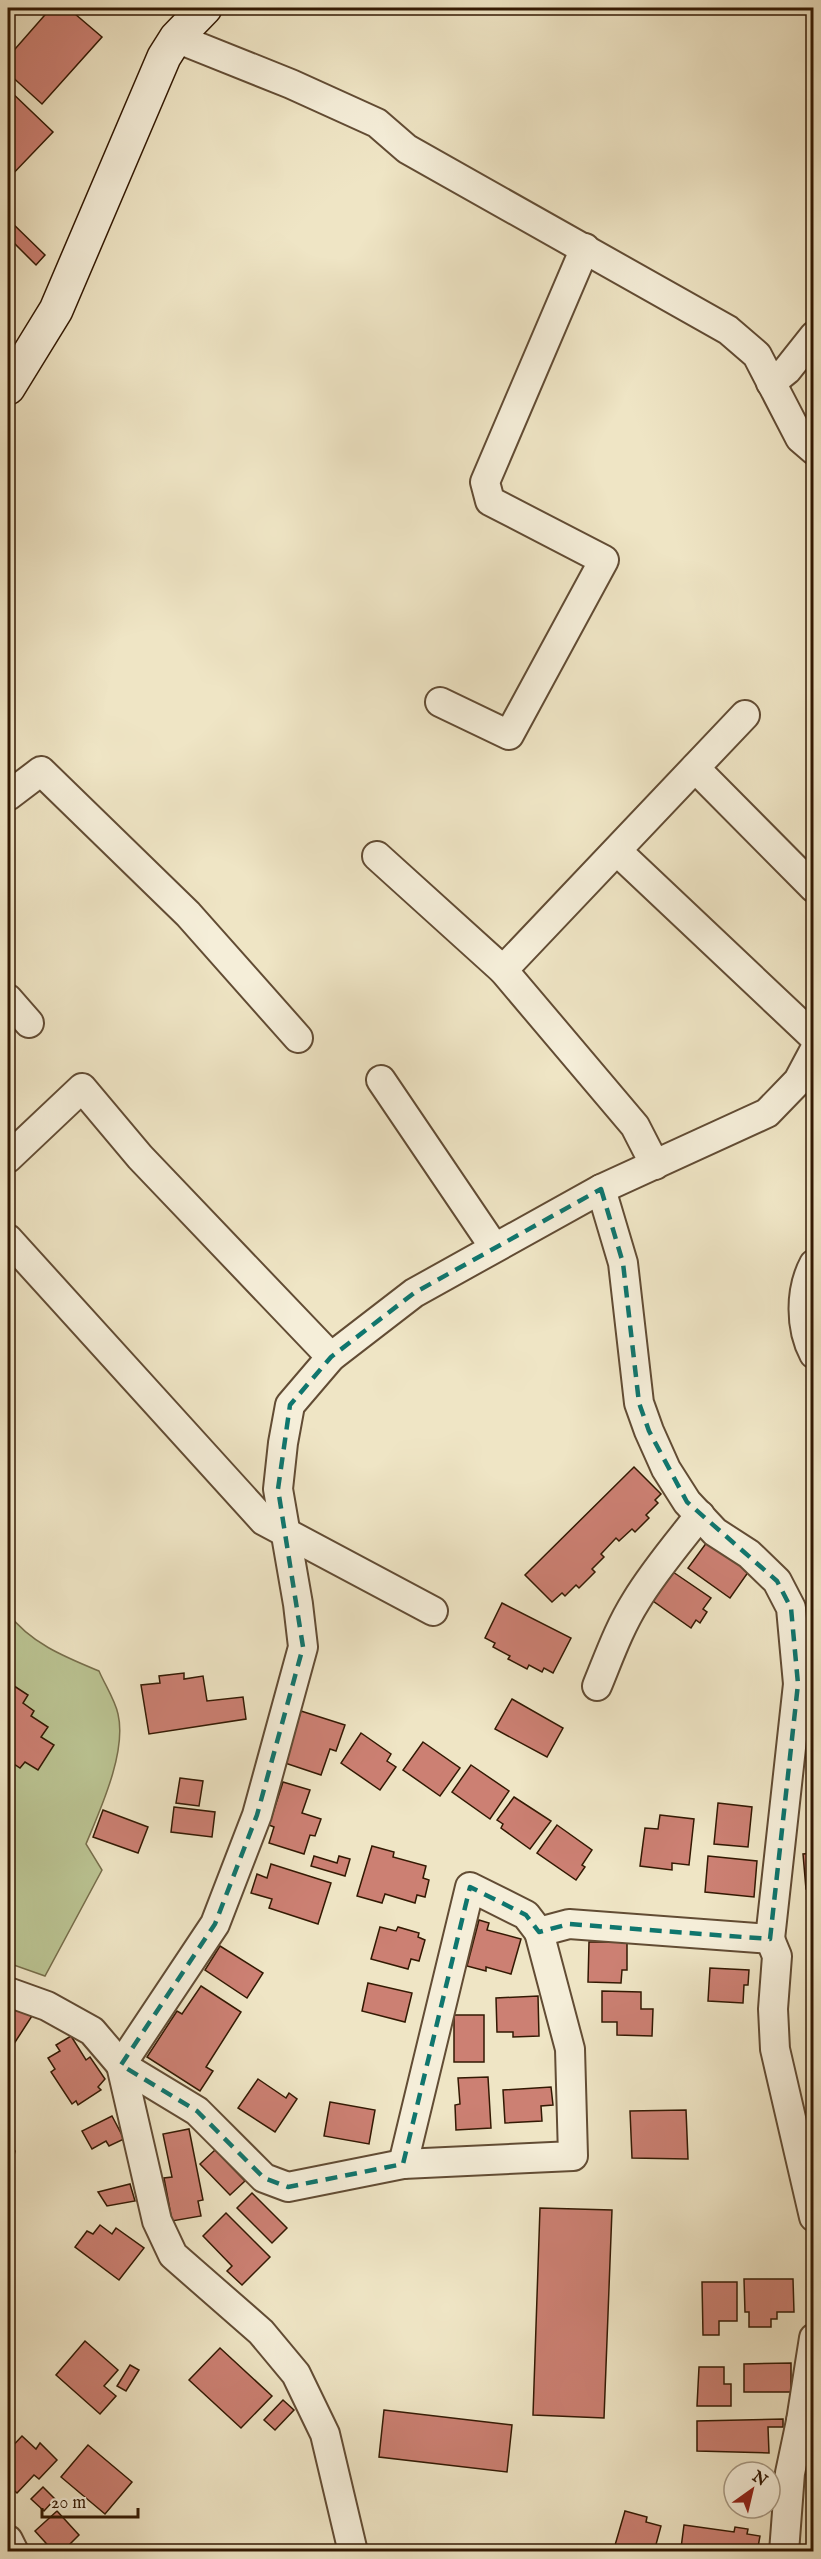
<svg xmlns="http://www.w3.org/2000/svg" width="821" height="2559" viewBox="0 0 821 2559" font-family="'IM FELL English',serif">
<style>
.green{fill:#bbc493;stroke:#776e4b;stroke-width:1.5}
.building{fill:#cc8073;stroke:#331903;stroke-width:1.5}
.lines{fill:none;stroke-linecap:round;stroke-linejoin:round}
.street-casing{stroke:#624c34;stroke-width:32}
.secondary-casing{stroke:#331903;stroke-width:36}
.street{stroke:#f5eed9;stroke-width:28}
.secondary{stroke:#f5eed9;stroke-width:33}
.marked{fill:none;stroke:#0f766e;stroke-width:4.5;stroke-dasharray:12 8;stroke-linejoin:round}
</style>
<rect width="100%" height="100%" fill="#efe5c5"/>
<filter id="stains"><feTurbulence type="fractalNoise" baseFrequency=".00333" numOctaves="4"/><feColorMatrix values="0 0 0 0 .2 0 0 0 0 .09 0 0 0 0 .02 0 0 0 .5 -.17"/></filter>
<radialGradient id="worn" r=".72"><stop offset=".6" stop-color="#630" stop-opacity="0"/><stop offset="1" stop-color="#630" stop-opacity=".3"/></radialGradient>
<path class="green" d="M8,1613C30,1643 65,1657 99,1671C105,1685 115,1700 118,1714C127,1752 100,1810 86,1844L102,1870L45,1976L8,1963Z"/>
<g class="building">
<polygon points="51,8 68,8 102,37 42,104 8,73 8,57"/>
<polygon points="8,89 53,132 8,179"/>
<polygon points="8,219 45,255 36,265 8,237"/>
<polygon points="634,1467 661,1494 655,1500 658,1503 646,1515 649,1518 635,1532 632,1529 619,1541 616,1538 601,1554 604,1557 592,1569 595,1572 579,1588 576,1585 565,1596 562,1593 552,1602 525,1575"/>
<polygon points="707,1542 749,1571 730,1598 688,1568"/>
<polygon points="673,1572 711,1598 703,1609 707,1612 700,1623 696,1620 691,1628 653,1601"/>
<polygon points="502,1603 571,1638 553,1673 544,1668 542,1672 529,1665 527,1669 508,1659 510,1656 493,1647 495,1643 485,1638"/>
<polygon points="814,1626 814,1649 802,1640"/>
<polygon points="184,1673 184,1679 203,1676 207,1701 243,1697 246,1719 149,1734 141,1685 160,1683 159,1676"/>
<polygon points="8,1682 28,1695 23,1703 34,1711 31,1716 48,1727 41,1737 54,1745 38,1770 25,1762 20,1768 8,1760"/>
<polygon points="512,1699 563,1728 547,1757 495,1729"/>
<polygon points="301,1711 345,1725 336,1751 330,1749 321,1775 285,1763"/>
<polygon points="361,1733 391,1754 387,1761 396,1767 380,1790 341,1763"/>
<polygon points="423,1742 460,1768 440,1796 403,1770"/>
<polygon points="471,1765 509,1791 490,1819 452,1792"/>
<polygon points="180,1778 203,1781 199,1806 176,1803"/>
<polygon points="283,1782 310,1790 302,1813 321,1819 315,1836 310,1835 304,1854 269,1843 274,1827 269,1825"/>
<polygon points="514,1797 551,1821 530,1849 501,1828 503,1824 497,1820"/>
<polygon points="718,1803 752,1807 748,1847 714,1844"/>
<polygon points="174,1807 215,1812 212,1837 171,1832"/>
<polygon points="103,1810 148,1827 138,1853 93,1837"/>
<polygon points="660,1815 694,1819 689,1865 672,1863 672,1870 640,1866 645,1828 658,1829"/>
<polygon points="557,1825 592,1850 582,1865 585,1867 576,1880 537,1853"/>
<polygon points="372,1846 394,1852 393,1857 426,1866 423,1878 429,1880 425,1897 417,1895 415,1903 385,1894 382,1903 357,1896"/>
<polygon points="814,1853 814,1889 806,1889 803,1854"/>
<polygon points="314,1856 337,1863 339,1856 350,1859 345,1876 311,1866"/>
<polygon points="708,1856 757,1861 754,1897 705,1892"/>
<polygon points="271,1864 331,1883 318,1924 269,1908 272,1899 251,1893 257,1874 267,1878"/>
<polygon points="479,1920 489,1923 487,1930 521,1939 511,1974 486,1967 486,1971 467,1966"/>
<polygon points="380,1927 396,1931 398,1927 419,1933 418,1937 425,1940 419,1961 411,1959 408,1969 371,1959"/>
<polygon points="589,1942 627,1942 627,1970 622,1970 621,1983 588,1982"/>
<polygon points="220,1946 263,1973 247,1998 205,1970"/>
<polygon points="710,1968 749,1970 748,1985 744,1985 743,2003 708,2001"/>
<polygon points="368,1983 412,1993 405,2022 362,2011"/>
<polygon points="201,1986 241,2012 206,2067 213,2071 200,2091 147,2057 177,2011 182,2014"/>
<polygon points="602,1991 641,1992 641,2009 653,2009 652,2036 617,2035 617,2022 602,2022"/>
<polygon points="538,1996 539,2036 513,2037 513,2032 497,2032 496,1998"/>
<polygon points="13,2003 32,2016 8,2053 8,2010"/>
<rect x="454" y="2015" width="30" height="47"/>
<polygon points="71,2036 86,2060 90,2057 105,2079 98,2087 101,2090 78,2105 76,2101 72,2104 51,2072 55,2069 48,2058 60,2051 56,2045"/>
<polygon points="488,2077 491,2128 456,2130 455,2105 460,2104 458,2078"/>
<polygon points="258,2079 286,2098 289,2093 297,2099 275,2132 238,2108"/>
<polygon points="551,2087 553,2105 541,2106 542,2121 505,2123 503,2090"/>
<polygon points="330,2102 375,2110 369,2144 324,2136"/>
<polygon points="686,2110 688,2159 632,2158 630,2111"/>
<polygon points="112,2116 124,2139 109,2146 106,2141 92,2149 82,2131"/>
<polygon points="189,2129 203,2200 198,2201 201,2216 172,2221 164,2178 172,2177 163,2134"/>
<polygon points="8,2149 15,2151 8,2179"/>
<polygon points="215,2150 245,2181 230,2195 200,2164"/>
<polygon points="130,2184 135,2201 107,2206 98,2192"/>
<polygon points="252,2193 287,2228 272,2243 237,2208"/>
<polygon points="540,2208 612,2210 604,2418 533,2415"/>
<polygon points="226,2213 270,2257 242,2285 227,2271 232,2266 203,2236"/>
<polygon points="100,2225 112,2234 116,2228 144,2248 119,2280 75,2247 87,2231 93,2234"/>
<polygon points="744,2279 793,2279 794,2312 777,2312 777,2319 771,2319 771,2327 749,2327 749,2312 745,2312"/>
<polygon points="702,2282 737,2282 737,2321 719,2321 719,2335 703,2335"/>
<polygon points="85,2341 118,2370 104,2386 116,2396 100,2414 56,2375"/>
<polygon points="220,2348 272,2396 241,2428 189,2380"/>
<polygon points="791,2363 791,2392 744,2392 744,2364"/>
<polygon points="130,2365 139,2370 126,2391 117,2386"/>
<polygon points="699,2367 724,2367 724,2384 731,2384 731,2406 697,2406"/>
<polygon points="283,2400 294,2410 275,2430 264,2420"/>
<polygon points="384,2410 512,2425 507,2472 379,2457"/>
<polygon points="783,2419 783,2427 768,2427 769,2453 697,2451 697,2421"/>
<polygon points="22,2436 36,2449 40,2443 57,2460 39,2479 34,2475 17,2493 8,2485 8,2451"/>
<polygon points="88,2445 132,2482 105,2514 61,2477"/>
<polygon points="43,2487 55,2499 44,2511 31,2499"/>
<polygon points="57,2511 79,2535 62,2552 54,2552 35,2531"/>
<polygon points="625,2511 647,2517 646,2522 661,2526 654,2552 613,2552"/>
<polygon points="684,2525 734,2532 735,2527 748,2529 747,2534 760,2536 758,2547 755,2546 754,2552 706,2552 681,2548"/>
</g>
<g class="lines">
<defs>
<g id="street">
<polyline points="176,38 291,84 377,123 407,149 728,330 757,355 800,438 814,450"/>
<polyline points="771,383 787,370 814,336"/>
<polyline points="440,702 509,735 604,560 490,501 485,482 585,248"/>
<polyline points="695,768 814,888"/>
<polyline points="8,796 41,771 188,914 298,1038"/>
<polyline points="617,851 814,1037"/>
<polyline points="377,856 503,970 635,1126 655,1165"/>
<polyline points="503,970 745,715"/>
<polyline points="8,999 29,1023"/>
<polyline points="381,1080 494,1247"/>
<polyline points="8,1158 82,1088 140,1157 331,1357"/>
<polyline points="601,1189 623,1263 639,1403 649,1431 666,1469 687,1502 715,1532 749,1554 777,1581 791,1608 798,1684"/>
<polyline points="8,1239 264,1521 433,1611"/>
<path d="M814,1264C800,1290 800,1328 814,1354"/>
<path d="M597,1686C609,1657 619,1628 636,1601C654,1571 678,1543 700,1515"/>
<polyline points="770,1939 777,1956 773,2009 775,2049 814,2217"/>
<polyline points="8,1992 47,2006 92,2031 121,2065 197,2111 264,2178 288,2187 403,2164 573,2156 570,2049 539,1932 569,1924 770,1939 798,1684 814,1697"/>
<polyline points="403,2164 470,1887 526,1915 539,1932"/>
<polyline points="801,2421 814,2338"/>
<polyline points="8,2540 14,2552"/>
<polyline points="353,2552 325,2434 296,2374 261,2332 173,2255 157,2221 121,2065 215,1924 257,1815 303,1647 298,1604 278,1489 283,1443 290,1405 331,1357 414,1293 601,1189 767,1113 798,1081 814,1051"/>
<polyline points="784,2552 790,2473 801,2421 814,2425"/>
</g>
<polyline id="secondary" points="8,388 56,310 164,57 176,38 205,8"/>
</defs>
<use href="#street" class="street-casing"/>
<use href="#secondary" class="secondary-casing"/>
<use href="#street" class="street"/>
<use href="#secondary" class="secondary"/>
</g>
<path class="marked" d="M601,1189L623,1263L639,1403L649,1431L687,1502L777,1581L791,1608L798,1684L770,1939L569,1924L539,1932L526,1915L470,1887L403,2164L288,2187L264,2178L197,2111L121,2065L215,1924L257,1815L303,1647L278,1489L290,1405L331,1357L414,1293Z"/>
<rect width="821" height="2559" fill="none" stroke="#efe5c5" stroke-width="30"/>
<rect x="9" y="9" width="803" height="2541" fill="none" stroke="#331903" stroke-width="3"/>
<rect x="15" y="15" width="791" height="2529" fill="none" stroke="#331903" stroke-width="1.5"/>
<g transform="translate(752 2490) rotate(34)"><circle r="28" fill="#f5eed9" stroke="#a79983" stroke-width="1.5"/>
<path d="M0-4.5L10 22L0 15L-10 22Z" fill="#8f2418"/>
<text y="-9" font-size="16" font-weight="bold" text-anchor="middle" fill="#331903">N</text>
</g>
<path d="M42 2508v9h96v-9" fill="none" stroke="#331903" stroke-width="3"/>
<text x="51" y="2508" font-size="18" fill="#331903" stroke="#f5eed9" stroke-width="4.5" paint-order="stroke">20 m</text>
<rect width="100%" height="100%" filter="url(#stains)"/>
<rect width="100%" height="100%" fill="url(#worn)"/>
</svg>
